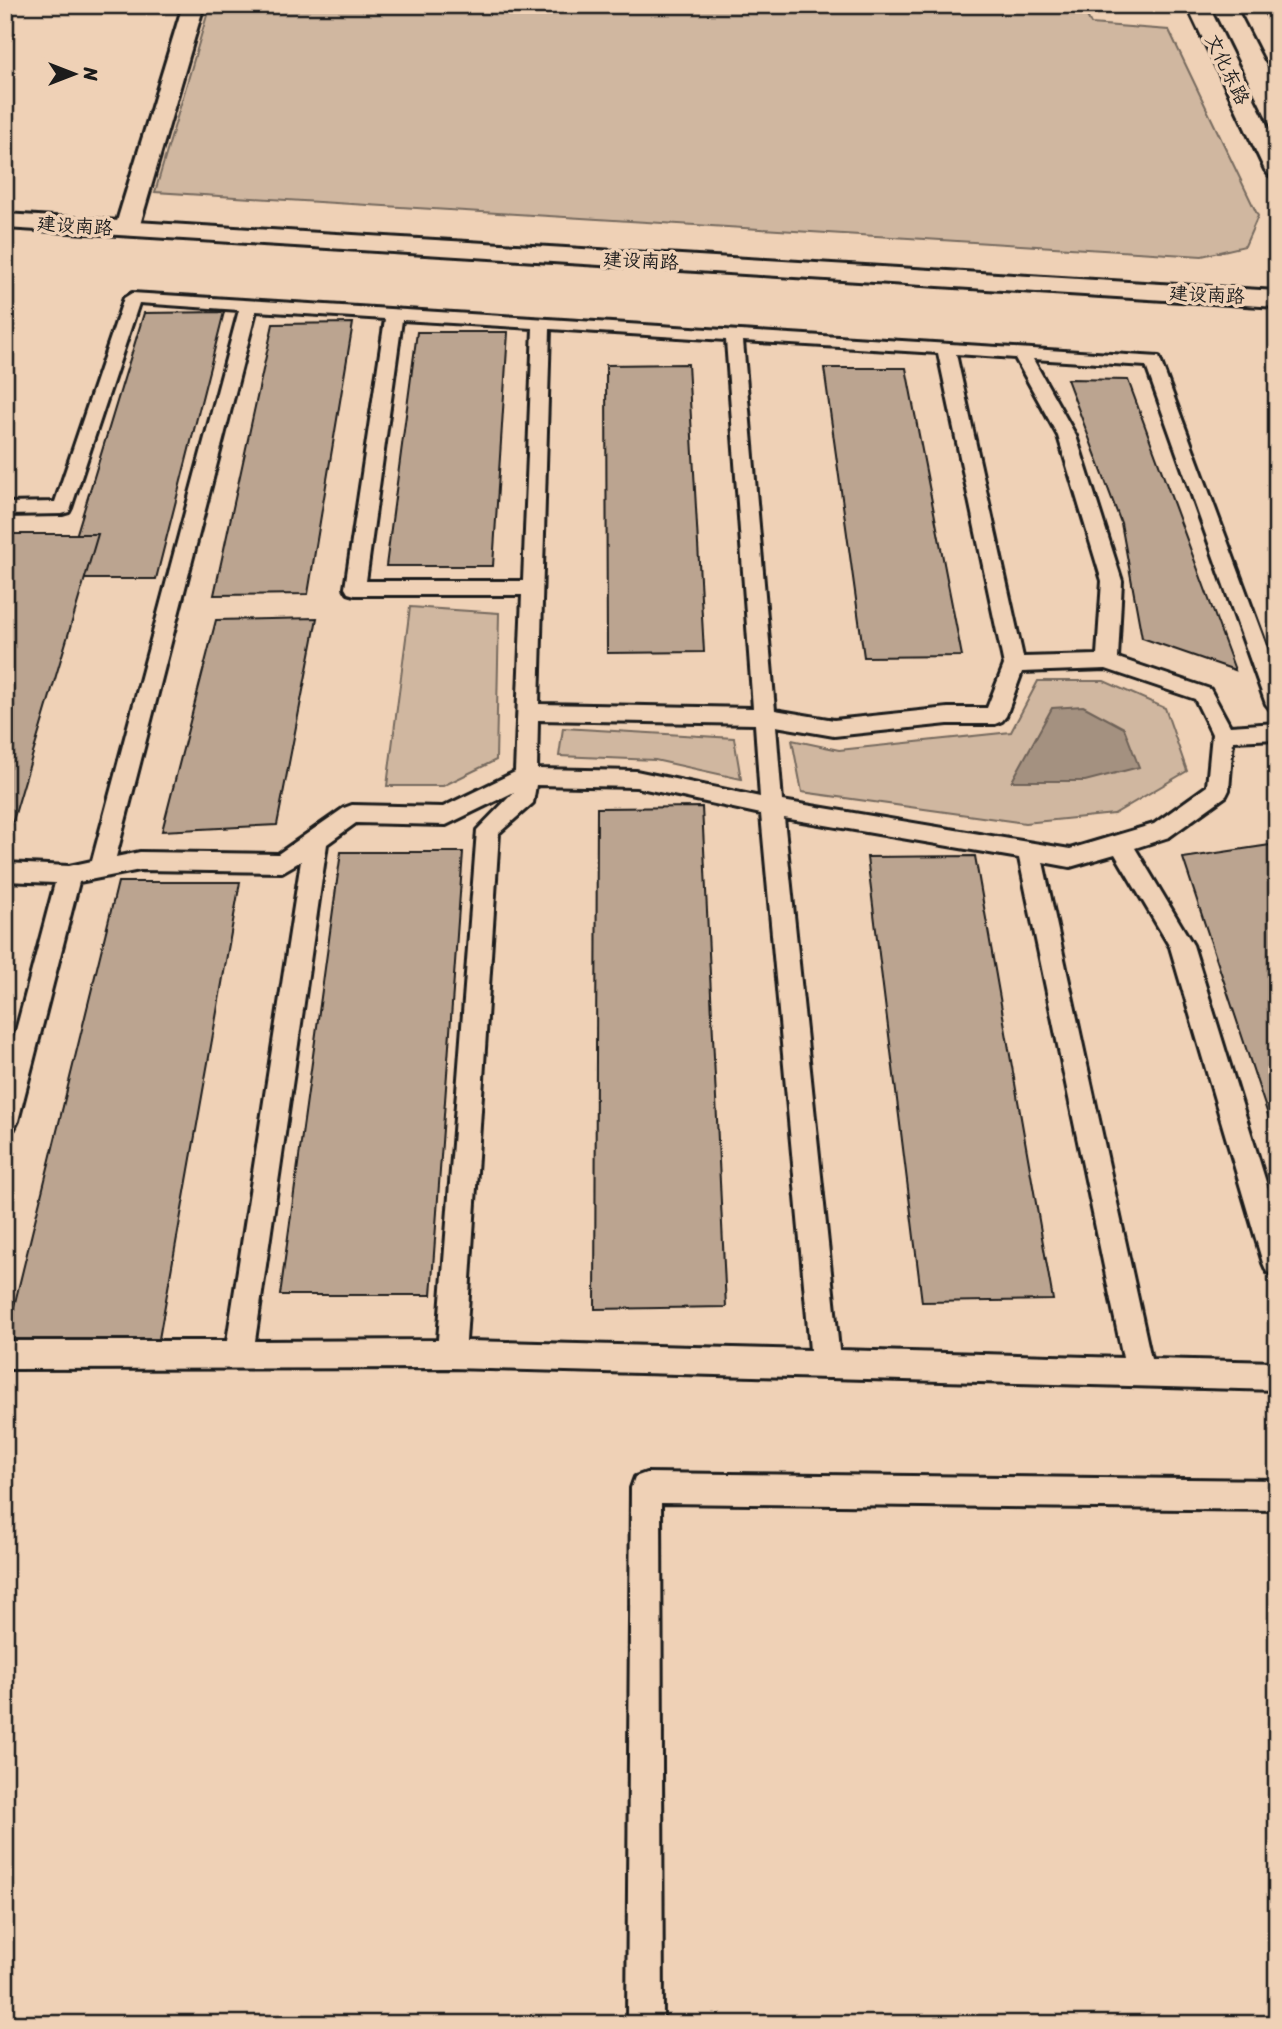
<svg xmlns="http://www.w3.org/2000/svg" width="1282" height="2029" viewBox="0 0 1282 2029" font-family="Sriracha,'LXGW WenKai TC',sans-serif">
<style>
.green{fill:#d0b7a0;stroke:#766a5e;stroke-width:2}
.water{fill:#a49180;stroke:#6e6258;stroke-width:2}
.building{fill:#bba490;stroke:#1c1c1c;stroke-width:2}
.lines{fill:none;stroke-linecap:round;stroke-linejoin:round}
.service-casing{stroke:#1c1c1c;stroke-width:6}
.minor-casing{stroke:#1c1c1c;stroke-width:6}
.tertiary-casing{stroke:#1c1c1c;stroke-width:6}
.secondary-casing{stroke:#1c1c1c;stroke-width:6}
.service{fill:#efd1b6;fill-rule:evenodd}
.minor{fill:#efd1b6;fill-rule:evenodd}
.tertiary{fill:#efd1b6;fill-rule:evenodd}
.secondary{fill:#efd1b6;fill-rule:evenodd}
.labels{text-anchor:middle;stroke-width:7;stroke-linejoin:round;paint-order:stroke}
.far-street-label{font-size:19px;fill:#1c1c1c;stroke:#efd1b6}
</style>
<rect width="100%" height="100%" fill="#efd1b6"/>
<filter id="ink" filterUnits="userSpaceOnUse"><feTurbulence type="fractalNoise" baseFrequency=".0143" numOctaves="2"/><feDisplacementMap in="SourceGraphic" scale="14" xChannelSelector="R" yChannelSelector="G"/><feConvolveMatrix kernelMatrix="1 2 1 2 8 2 1 2 1" color-interpolation-filters="sRGB"/></filter>
<g filter="url(#ink)">
<g class="green">
<polygon points="210,5 1024,5 1083,8 1091,24 1169,30 1258,216 1245,246 1202,256 155,192"/>
<polygon points="410,607 499,613 496,760 443,786 387,786"/>
<polygon points="1038,681 1104,681 1165,708 1187,771 1114,814 1025,823 802,792 792,740 839,750 1011,732"/>
<polygon points="563,728 734,738 741,779 655,760 559,756"/>
</g>
<polygon class="water" points="1083,706 1124,728 1139,767 1085,781 1012,781 1052,708"/>
<g class="building">
<polygon points="224,312 156,579 63,579 144,313"/>
<polygon points="353,323 308,594 214,595 273,324"/>
<polygon points="417,332 508,332 493,566 386,566"/>
<polygon points="688,364 704,652 607,653 606,365"/>
<polygon points="824,368 906,368 962,656 864,657"/>
<polygon points="1067,379 1128,380 1235,670 1142,638 1121,523"/>
<polygon points="5,534 98,534 7,841 5,841"/>
<polygon points="317,618 277,825 162,831 216,620"/>
<polygon points="702,807 726,1307 595,1309 597,808"/>
<polygon points="1277,844 1277,1142 1183,858"/>
<polygon points="341,852 463,852 431,1295 280,1295"/>
<polygon points="975,856 1053,1300 922,1302 867,857"/>
<polygon points="118,882 240,882 159,1339 6,1339"/>
</g>
<g class="lines">
<defs>
<g id="service">
<path d="M132,293L1159,357L1277,675V712L1270,709L1266,704L1146,366L1033,359L1076,436L1122,581L1118,658L1210,689L1230,726L1277,723V739L1233,741L1229,790L1226,796L1169,837L1135,848L1193,945L1277,1218V1276L1267,1272L1263,1263L1170,947L1115,854L1070,867L1043,862L1151,1359L1277,1362V1390L451,1368L5,1369V1341H227L301,861L282,872L140,870L79,882L18,1121L14,1129L5,1132V1072L55,883L5,881V863L69,866L92,861L239,310L139,303L71,508L69,512L62,514L5,515V503L55,502L124,298ZM256,311L385,319L345,588L348,593L355,595H522L515,772L443,807L352,805L344,808L278,854L140,852L116,857ZM402,320L533,328L523,581H366ZM550,329L726,340L753,708L539,704ZM743,341L938,353L1004,665L987,708H948L834,720L775,710ZM956,354L1015,358L1058,436L1102,581L1097,655L1023,657ZM1106,669L1195,699L1212,734L1207,786L1154,824L1070,849L782,801L776,726L834,736L948,724H995L1002,721L1006,716L1022,672ZM538,720L755,724L760,797L636,771L537,769ZM536,785L636,787L761,814L810,1350L466,1341L499,833L533,803ZM514,792L477,830L438,1340L255,1341L327,844L356,823L446,825ZM784,818L1019,858L1123,1358L839,1350Z"/>
<polygon points="646,1473 1277,1480 1277,1510 661,1503 663,2024 627,2024 631,1488 635,1477"/>
</g>
<polygon id="minor" points="183,5 204,5 139,228 136,233 127,235 118,233 115,228"/>
<g id="tertiary">
<polygon points="1187,5 1208,5 1277,145 1277,177 1269,175 1265,170"/>
<polygon points="1238,5 1259,5 1277,39 1277,66 1269,65 1266,60"/>
</g>
<polygon id="secondary" points="5,214 1277,291 1277,307 5,228"/>
</defs>
<use href="#service" class="service-casing"/>
<use href="#minor" class="minor-casing"/>
<use href="#tertiary" class="tertiary-casing"/>
<use href="#secondary" class="secondary-casing"/>
<use href="#service" class="service"/>
<use href="#minor" class="minor"/>
<use href="#tertiary" class="tertiary"/>
<use href="#secondary" class="secondary"/>
</g>
</g>
<g class="labels">
<g class="far-street-label">
<text transform="translate(1228 69) rotate(64)" y="7">文化东路</text>
<text transform="translate(75 225) rotate(4)" y="7">建设南路</text>
<text transform="translate(641 260) rotate(3)" y="7">建设南路</text>
<text transform="translate(1207 294) rotate(3)" y="7">建设南路</text>
</g>
</g>
<rect width="1282" height="2029" fill="none" stroke="#efd1b6" stroke-width="28"/>
<rect x="14" y="14" width="1254" height="2001" fill="none" stroke="#1c1c1c" stroke-width="2.5" filter="url(#ink)"/>
<g transform="translate(74 74) rotate(90)" stroke="#efd1b6" stroke-width="5" paint-order="stroke">
<path d="M0-5L12 26L0 18L-12 26Z" fill="#1c1c1c"/>
<text y="-10" font-size="19" font-weight="bold" text-anchor="middle" fill="#1c1c1c">N</text>
</g>
</svg>
